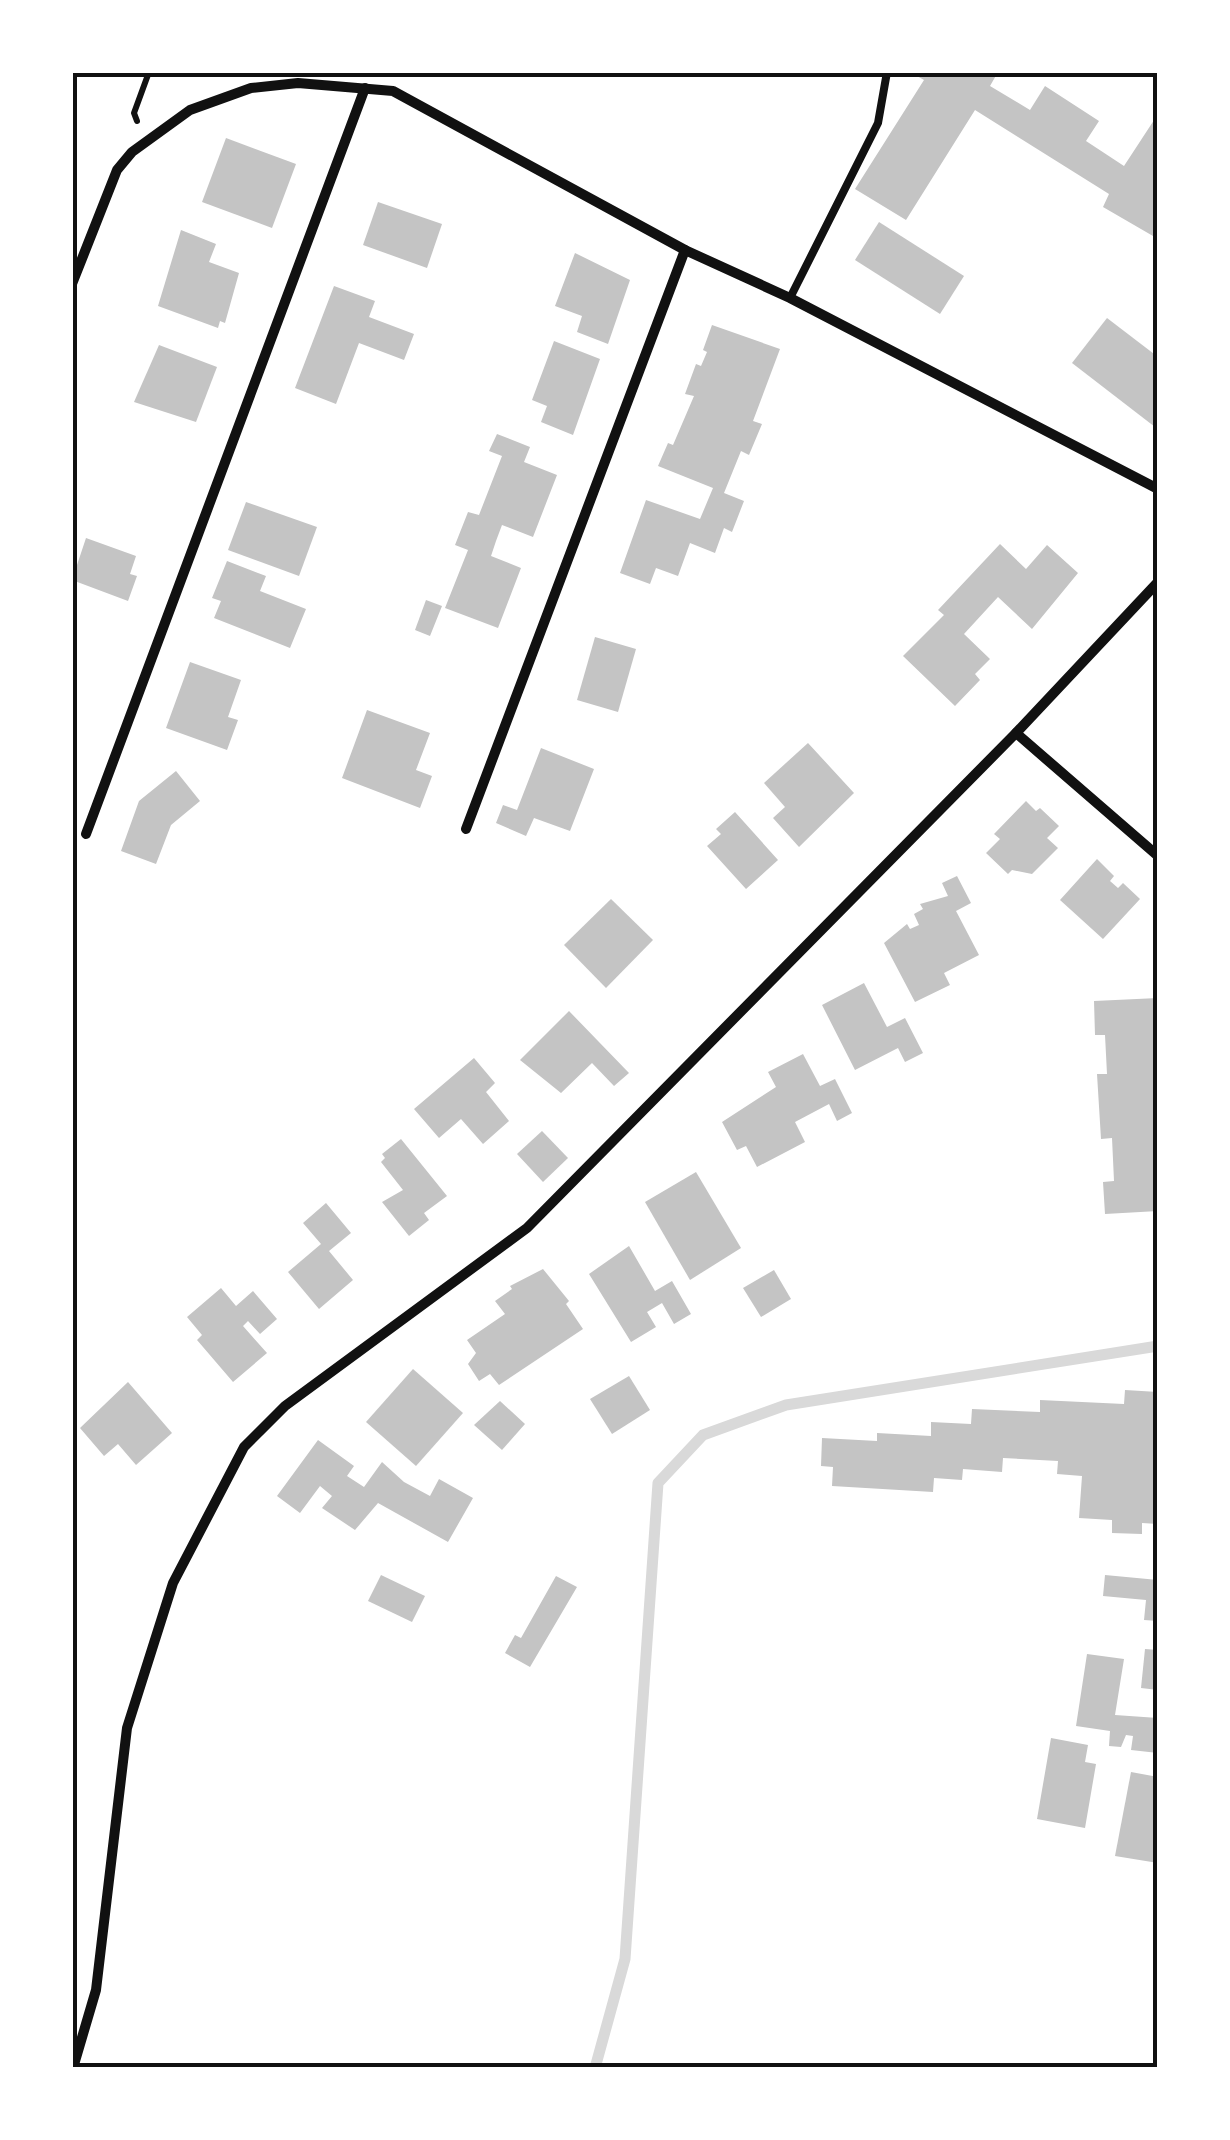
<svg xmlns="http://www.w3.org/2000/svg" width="1230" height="2140" viewBox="0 0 1230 2140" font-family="'Alegreya Sans',sans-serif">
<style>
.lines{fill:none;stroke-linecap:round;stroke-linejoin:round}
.stream{stroke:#d9d9d9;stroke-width:11}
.building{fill:#c4c4c4}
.path{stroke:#111;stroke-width:6}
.service{stroke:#111;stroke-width:8}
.minor{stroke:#111;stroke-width:10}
.neatline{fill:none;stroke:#111;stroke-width:4}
</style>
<rect width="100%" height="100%" fill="#fff"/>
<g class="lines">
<polyline class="stream" points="595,2068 625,1959 658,1483 703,1435 786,1405 1158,1346"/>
</g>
<g class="building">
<polygon points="910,72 998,72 990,86 1030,110 1045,86 1099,121 1086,141 1124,166 1158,114 1158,228 1153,236 1103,207 1109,194 975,110 906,220 855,189 924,80"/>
<polygon points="226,138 296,164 272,228 202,202"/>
<polygon points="378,202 442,224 427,268 363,245"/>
<polygon points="879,222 964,276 940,314 855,260"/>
<polygon points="181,230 216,244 209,262 239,273 225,323 220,321 218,328 158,306"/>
<polygon points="575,253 630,280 608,344 577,332 582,316 555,306"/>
<polygon points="334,286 375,301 369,317 414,334 404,360 359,343 336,404 295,388"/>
<polygon points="1107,318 1158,357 1155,427 1072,363"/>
<polygon points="712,325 780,349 753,421 762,424 749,455 741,451 724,493 744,501 732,532 724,528 715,553 690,543 678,576 656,568 650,584 620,573 646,500 700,519 713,488 658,466 668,443 673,445 694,396 685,394 696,364 701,366 707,352 703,350"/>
<polygon points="554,341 600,359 573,435 541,422 547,406 532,400"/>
<polygon points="159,345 217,367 196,422 134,402"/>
<polygon points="497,434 530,447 524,462 557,475 533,537 502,525 496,541 491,556 521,568 498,628 445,608 468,550 455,545 468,512 479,515 502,456 489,451"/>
<polygon points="246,502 317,527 299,576 228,550"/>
<polygon points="86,538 136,556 130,574 137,576 128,601 72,580"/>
<polygon points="1000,544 1026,569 1047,545 1078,573 1032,629 998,597 964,634 990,659 975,674 980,680 955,706 903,656 944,615 938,610"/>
<polygon points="227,561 266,576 260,591 306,609 290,648 214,618 221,601 212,598"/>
<polygon points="426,600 442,606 430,636 415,630"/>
<polygon points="595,637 636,649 618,712 577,700"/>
<polygon points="190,662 241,680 228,717 238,720 227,750 166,728"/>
<polygon points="367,710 430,733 416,770 432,776 420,808 342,778"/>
<polygon points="808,743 854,793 799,847 773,818 785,807 764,783"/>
<polygon points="541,748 594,769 570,831 534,818 526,836 496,823 503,805 517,810"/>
<polygon points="176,771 200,801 171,825 156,864 121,851 139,801"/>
<polygon points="1026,801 1036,811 1040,808 1059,826 1047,838 1058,848 1032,874 1012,870 1008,874 986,853 1000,839 994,834"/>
<polygon points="735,812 778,860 746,889 707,846 721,834 716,829"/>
<polygon points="1097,859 1114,876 1110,881 1118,888 1123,883 1140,899 1103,939 1060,900"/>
<polygon points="957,876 971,903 956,911 979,955 944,973 950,985 915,1002 884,943 907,924 910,929 919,925 914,914 923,909 920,904 948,896 942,883"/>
<polygon points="611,899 653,940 606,988 564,945"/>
<polygon points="864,983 887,1027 905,1018 923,1053 905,1062 898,1048 855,1070 822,1005"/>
<polygon points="1158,998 1158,1211 1105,1214 1103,1182 1114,1181 1112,1138 1101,1139 1097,1074 1107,1074 1105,1035 1095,1035 1094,1001"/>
<polygon points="569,1011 629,1073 614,1086 592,1063 561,1093 520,1060"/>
<polygon points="803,1054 820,1086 835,1079 852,1113 837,1121 829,1104 795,1122 805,1142 757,1167 746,1146 737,1150 722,1122 776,1087 768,1072"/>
<polygon points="474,1058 495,1083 486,1092 509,1121 483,1144 461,1119 439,1138 414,1109"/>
<polygon points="542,1131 568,1158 543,1182 517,1154"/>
<polygon points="401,1139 447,1196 424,1213 429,1220 409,1236 382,1202 403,1190 381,1162 385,1158 382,1154"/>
<polygon points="696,1172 741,1248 690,1280 645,1202"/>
<polygon points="326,1203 351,1233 329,1251 353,1280 319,1309 288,1272 321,1244 303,1223"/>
<polygon points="629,1246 655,1291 672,1281 691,1314 674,1324 662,1303 647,1312 656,1327 631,1342 589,1274"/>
<polygon points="543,1269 569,1301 566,1304 583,1329 499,1385 490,1374 479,1381 468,1364 476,1353 467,1340 505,1314 495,1301 512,1289 510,1286"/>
<polygon points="774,1270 791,1299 761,1317 743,1288"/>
<polygon points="221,1288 236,1306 253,1291 277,1319 260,1334 248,1321 243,1326 267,1353 233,1382 197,1340 202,1335 187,1317"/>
<polygon points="413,1369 463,1413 416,1466 366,1422"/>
<polygon points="629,1376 650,1410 612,1434 590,1399"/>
<polygon points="128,1382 172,1433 136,1465 118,1444 104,1456 80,1428"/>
<polygon points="1125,1390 1158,1392 1158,1524 1142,1523 1142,1534 1112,1533 1112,1520 1079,1518 1082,1476 1057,1474 1058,1461 1003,1458 1002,1472 963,1469 962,1480 934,1478 933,1492 832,1486 833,1467 821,1466 822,1438 877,1441 877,1433 931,1436 931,1422 971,1424 972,1409 1040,1412 1040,1400 1124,1404"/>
<polygon points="500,1401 525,1424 502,1450 474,1425"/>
<polygon points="318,1440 354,1466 347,1476 364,1487 382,1462 404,1482 430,1496 439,1479 473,1498 448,1542 378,1503 355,1530 322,1508 332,1496 320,1486 300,1513 277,1496"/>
<polygon points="381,1575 425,1596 412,1622 368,1601"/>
<polygon points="1105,1575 1158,1580 1158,1621 1144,1620 1146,1600 1103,1596"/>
<polygon points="556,1576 577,1587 530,1667 505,1653 515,1635 521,1638"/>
<polygon points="1145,1649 1158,1650 1158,1690 1141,1688"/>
<polygon points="1087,1654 1124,1659 1115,1715 1158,1718 1158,1753 1131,1750 1133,1736 1126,1735 1121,1747 1109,1746 1110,1731 1076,1726"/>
<polygon points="1051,1738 1088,1745 1085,1762 1096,1764 1085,1828 1037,1819"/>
<polygon points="1131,1772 1158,1777 1158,1863 1115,1856"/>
</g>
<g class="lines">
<polyline class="path" points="137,121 134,113 149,72"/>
<polyline class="service" points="790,298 878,123 887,72"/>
<g class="minor">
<polyline points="72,284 117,170 132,152 190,110 251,88 298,83 393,91 685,250 790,298 1158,489"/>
<polyline points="1016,733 1158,856"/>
<polyline points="466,829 685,250"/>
<polyline points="86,834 365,88"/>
<polyline points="73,2068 96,1990 127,1728 173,1583 244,1447 285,1406 527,1228 1016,733 1158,582"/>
</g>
</g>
<rect width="1230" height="2140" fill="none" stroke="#ffffff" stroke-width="150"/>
<rect x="75" y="75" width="1080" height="1990" class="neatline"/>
</svg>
